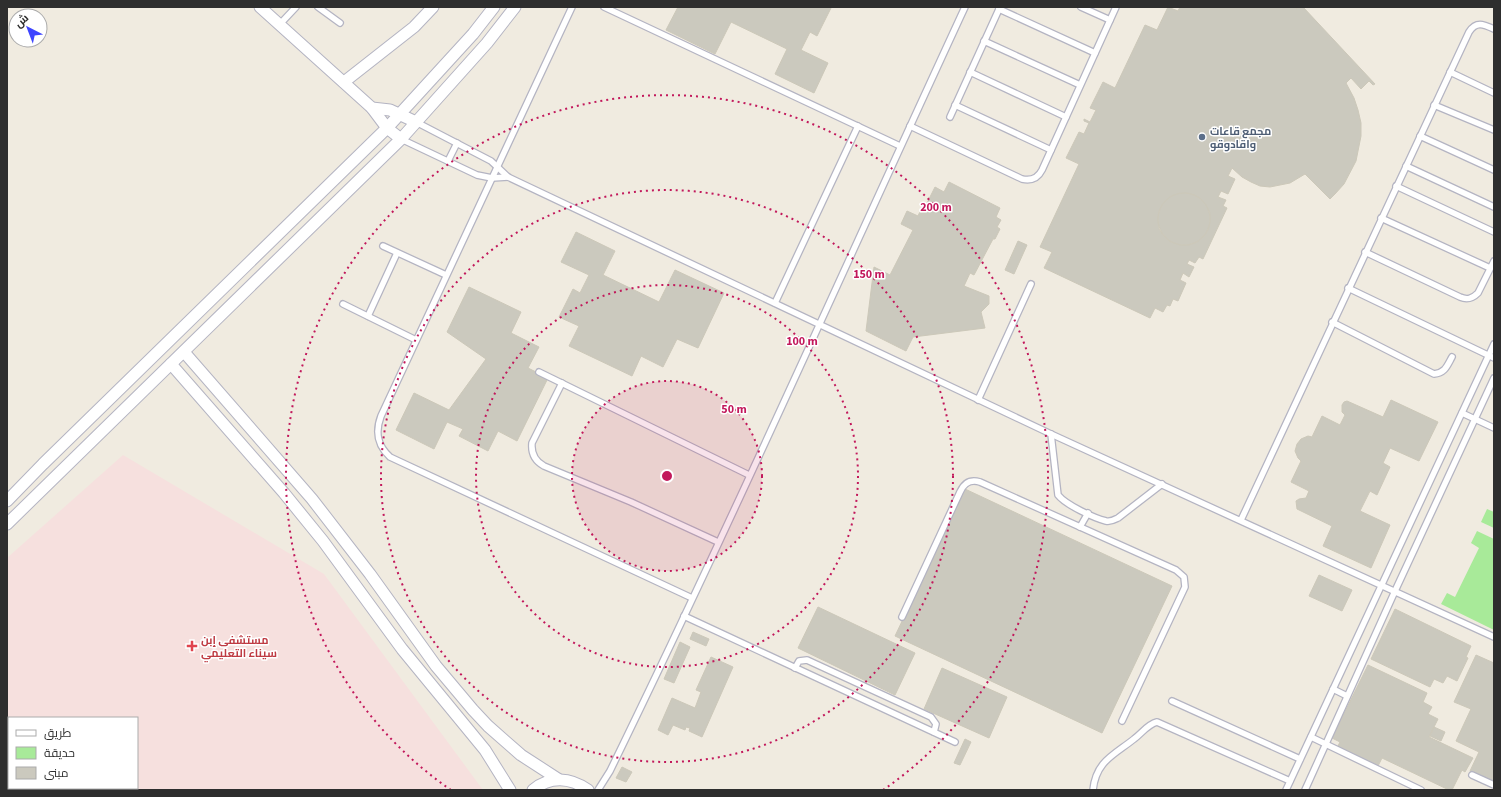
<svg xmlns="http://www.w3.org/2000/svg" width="1501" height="797" viewBox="0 0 1501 797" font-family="'Source Sans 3',Cairo,sans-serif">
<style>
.medical{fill:#f6e0de;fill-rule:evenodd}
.green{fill:#a8ea99}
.building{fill:#cbc9be;stroke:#ccc8b9;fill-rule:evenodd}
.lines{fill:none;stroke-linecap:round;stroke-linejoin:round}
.service-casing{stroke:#b4b4c2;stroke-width:8}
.minor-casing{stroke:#b4b4c2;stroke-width:13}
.service{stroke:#fff;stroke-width:5.5}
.minor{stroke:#fff;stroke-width:11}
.ring{fill:none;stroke:#c2185b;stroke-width:2;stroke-dasharray:2 4}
.service-dot{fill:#5c6f8a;stroke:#fff;stroke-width:1.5}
.health-dot{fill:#e0444e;stroke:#fff;stroke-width:1.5}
.labels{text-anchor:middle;stroke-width:3;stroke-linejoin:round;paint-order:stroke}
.service-label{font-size:11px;font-weight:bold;fill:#4e5e75;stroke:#fff;text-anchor:start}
.health-label{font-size:11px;font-weight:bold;fill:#be3a42;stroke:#fff;text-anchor:start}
.centre{fill:#c2185b;stroke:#fff;stroke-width:2}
.ring-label{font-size:12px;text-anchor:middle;font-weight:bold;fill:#c2185b;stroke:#fff;stroke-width:3;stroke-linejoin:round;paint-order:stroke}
</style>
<rect width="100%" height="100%" fill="#f0ebe0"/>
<path class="medical" d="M123,455L324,574L483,790H7V558ZM9,718H137V788H9Z"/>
<g class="green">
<polygon points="1487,509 1494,512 1494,528 1481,522"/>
<polygon points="1477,531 1494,539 1494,630 1441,604 1447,593 1455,597 1479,548 1471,543"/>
</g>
<g class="building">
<polygon points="678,7 830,7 831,8 817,36 810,32 801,50 828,63 814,93 775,74 787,49 731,22 715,54 666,30"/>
<path d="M1168,7L1178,11L1180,7H1298L1296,9L1299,7H1303L1375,84L1373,85L1369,81L1361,89L1351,78L1346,83L1354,98L1358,110L1361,123V136L1356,161L1344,184L1335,194L1330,199L1305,174L1290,183L1270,187L1260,186L1251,182L1242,177L1232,168L1228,176L1235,179L1228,194L1221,191L1218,197L1226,200L1223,206L1227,208L1203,259L1199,257L1195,263L1189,260L1187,264L1194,267L1189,277L1183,273L1180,280L1186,283L1178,301L1173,299L1170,306L1167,305L1163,312L1155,308L1150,318L1044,268L1052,252L1040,247L1079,164L1066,158L1079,132L1084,134L1089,123L1084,121V119L1090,122L1096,110L1090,108L1103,82L1115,88L1145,25L1157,30ZM1186,193L1194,195L1201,199L1206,206L1210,213V222L1208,230L1203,237L1197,242L1189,245H1180L1171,242L1164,236L1159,229L1158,220L1159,211L1164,203L1170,197L1178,194Z"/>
<polygon points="949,182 1000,208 996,217 1001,220 997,227 1000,229 995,239 993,239 974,275 970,273 964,286 989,296 989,304 981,312 985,328 913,337 906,351 866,331 874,267 890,275 913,230 901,224 907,211 918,216 924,203 926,205 935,187 944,192"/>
<circle cx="1184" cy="219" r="26"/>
<polygon points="576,232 615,251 603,275 659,302 675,270 724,293 698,348 677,339 663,367 641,356 632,376 569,346 579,326 559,317 573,289 580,293 589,275 561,262"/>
<polygon points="1018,241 1027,245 1014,274 1005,270"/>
<polygon points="469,287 521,312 511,333 539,347 528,368 548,378 517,441 498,431 488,451 459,436 463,429 447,422 434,449 396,430 414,393 449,410 486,359 447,332"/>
<polygon points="1391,400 1438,422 1419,461 1390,448 1383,463 1390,467 1377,495 1370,491 1360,511 1390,525 1371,568 1323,546 1332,526 1297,509 1296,501 1299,499 1306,498 1309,491 1291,482 1301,461 1298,458 1295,451 1297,444 1301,439 1308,436 1312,437 1322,416 1340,425 1345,415 1342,412 1342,405 1344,402 1347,401 1383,417"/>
<polygon points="965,489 1172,586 1102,733 895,636"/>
<polygon points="1319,575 1352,590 1342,611 1309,596"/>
<polygon points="818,607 915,653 895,695 798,648"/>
<polygon points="1395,609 1471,646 1466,657 1468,658 1457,681 1447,676 1443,683 1434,679 1430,687 1371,659"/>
<polygon points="693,632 709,639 706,646 690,639"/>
<polygon points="680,642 690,647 674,683 664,679"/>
<polygon points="1476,655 1494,663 1494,779 1493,781 1470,771 1479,752 1456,741 1471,709 1454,702"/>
<polygon points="711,657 733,667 702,737 689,731 690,728 686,727 685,730 673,725 668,735 658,730 672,698 695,708 701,692 696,690"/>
<polygon points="1368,665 1427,693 1423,702 1432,707 1428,714 1438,719 1429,737 1473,758 1465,772 1462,770 1452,790 1449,790 1382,758 1377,768 1337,748 1340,742 1332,738"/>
<polygon points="942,668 1007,697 989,738 924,709"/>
<polygon points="1434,727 1445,732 1441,741 1430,736"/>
<polygon points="965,739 971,742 960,765 954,763"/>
<polygon points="622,767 632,772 626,782 616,778"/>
</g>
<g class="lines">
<defs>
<g id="service">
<polyline points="318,7 340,23"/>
<path d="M572,7L381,416C375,432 377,445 390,457L692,598"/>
<polyline points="604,7 900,146"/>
<polyline points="1081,7 1110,20"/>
<polyline points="999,9 1095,53"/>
<polyline points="280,24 296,7"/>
<polyline points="984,41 1080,85"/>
<polyline points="970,72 1066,117"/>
<polyline points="1450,72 1494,93"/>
<polyline points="955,105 1051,150"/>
<polyline points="1434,105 1494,130"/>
<polyline points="950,117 1000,7"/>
<polyline points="416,122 491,161 508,177 1051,434 1494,637"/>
<path d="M910,126L1022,179C1031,181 1038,178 1042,170L1116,7"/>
<polyline points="1420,136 1494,170"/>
<polyline points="401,139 477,175 492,178 508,177"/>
<polyline points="448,161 457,143"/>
<polyline points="1406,166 1494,207"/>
<polyline points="1396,186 1494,232"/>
<polyline points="1381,218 1490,268"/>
<polyline points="383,246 446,275"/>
<path d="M1365,252L1460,297C1467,300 1472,299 1478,293L1494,261"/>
<polyline points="1348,288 1494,358"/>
<polyline points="775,303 858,126"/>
<polyline points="343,304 416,340"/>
<polyline points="368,316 397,253"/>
<path d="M1332,322L1434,374C1445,373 1447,366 1452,357"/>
<polyline points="539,372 749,475"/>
<path d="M562,383L532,443C531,453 535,461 544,466L631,502L718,542"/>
<polyline points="978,400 1031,284"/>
<polyline points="1462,413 1494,428"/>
<path d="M1051,434L1058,495C1066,505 1094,518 1106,521C1111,522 1114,520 1118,518L1162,484"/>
<path d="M1241,520L1469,32C1476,21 1483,24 1494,29"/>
<polyline points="1080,527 1088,513"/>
<polyline points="684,616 955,742"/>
<path d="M902,617L960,492C964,483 970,479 980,482L1176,570L1184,577L1185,587L1122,721"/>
<polyline points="795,668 799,661 807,660 931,717 936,724 934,732"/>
<polyline points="1333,689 1347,696"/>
<polyline points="1172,701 1300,759"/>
<polyline points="1311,737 1421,790"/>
<polyline points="1472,775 1494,785"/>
<path d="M598,790L610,771C733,519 847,262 965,7"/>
<path d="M1093,790C1096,761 1114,755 1134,739C1142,733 1148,724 1157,722L1290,781"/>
<polyline points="1286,790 1494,344"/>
<polyline points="1305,790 1395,591 1494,378"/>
</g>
<g id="minor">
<polyline points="260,7 372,108 387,128 401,139"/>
<polyline points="344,82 414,27 433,7"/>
<polyline points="372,108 390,110 416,122"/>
<polyline points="184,352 312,499 370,574 436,666 473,710 488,726 521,755 558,779"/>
<polyline points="171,364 284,493 323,541 402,649 485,750 510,790"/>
<polyline points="7,501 43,464 387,128 473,34 494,7"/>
<polyline points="7,524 401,139 487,43 515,7"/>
<path d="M533,790C550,776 570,777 588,790"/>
</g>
</defs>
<use href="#service" class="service-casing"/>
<use href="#minor" class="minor-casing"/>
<use href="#service" class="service"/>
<use href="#minor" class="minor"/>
</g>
<circle cx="667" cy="476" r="95" fill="#c2185b" fill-opacity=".12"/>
<g class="ring">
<circle cx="667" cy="476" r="95"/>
<circle cx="667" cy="476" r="191"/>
<circle cx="667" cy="476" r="286"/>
<path d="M451 790A381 381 0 1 1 883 790"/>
</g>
<circle class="service-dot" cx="1202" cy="137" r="4"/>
<path class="health-dot" d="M190 640h4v4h4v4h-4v4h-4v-4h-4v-4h4z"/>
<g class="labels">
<g class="service-label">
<text x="1210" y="135">مجمع قاعات<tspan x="1210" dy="13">واقادوقو</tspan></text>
</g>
<g class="health-label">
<text x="201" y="644">مستشفى إبن<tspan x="201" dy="13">سيناء التعليمي</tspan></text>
</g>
</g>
<circle cx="667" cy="476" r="6" class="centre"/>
<g class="ring-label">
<text x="936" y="211">200 m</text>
<text x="869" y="278">150 m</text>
<text x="802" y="345">100 m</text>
<text x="734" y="413">50 m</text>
</g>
<rect width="1501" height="797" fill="none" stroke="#2e2e2e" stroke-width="16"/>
<rect x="8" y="717" width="130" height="72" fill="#ffffff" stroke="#ababab"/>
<rect x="16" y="730" width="20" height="6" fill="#ffffff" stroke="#ababab"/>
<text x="44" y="737" font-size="12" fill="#2e2e2e">طريق</text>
<rect x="16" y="747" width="20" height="12" fill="#a8ea99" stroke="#ababab"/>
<text x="44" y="757" font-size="12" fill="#2e2e2e">حديقة</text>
<rect x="16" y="767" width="20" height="12" fill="#cbc9be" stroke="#ababab"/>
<text x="44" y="777" font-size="12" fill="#2e2e2e">مبنى</text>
<g transform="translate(28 28) rotate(318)"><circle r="19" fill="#ffffff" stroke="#ababab"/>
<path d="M0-3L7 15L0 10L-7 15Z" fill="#3e45ff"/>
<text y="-6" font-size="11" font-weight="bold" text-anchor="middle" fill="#2e2e2e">ش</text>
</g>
</svg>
